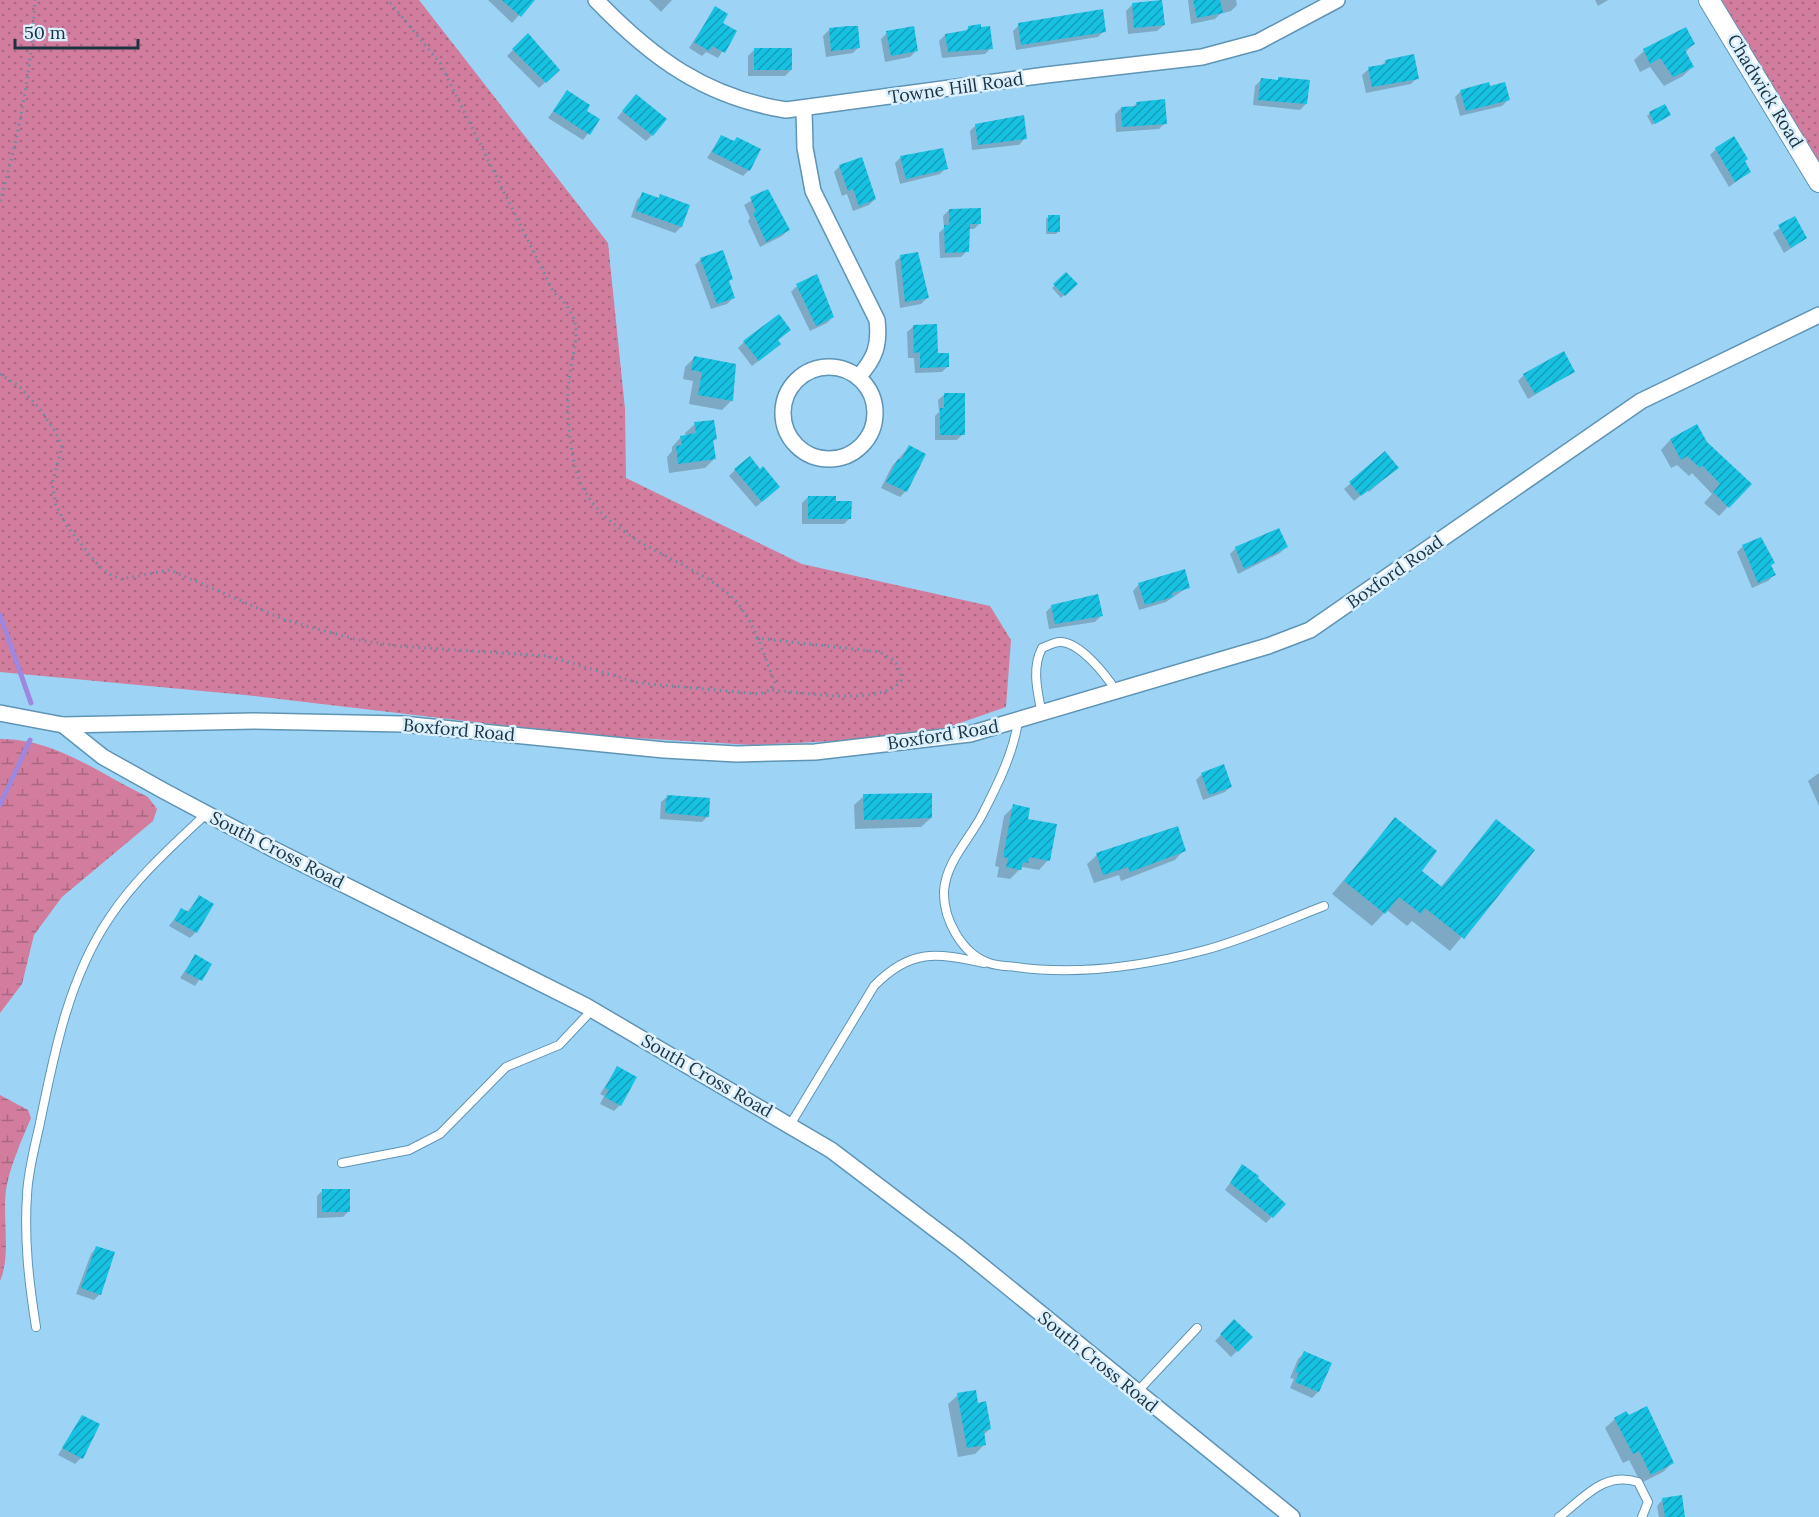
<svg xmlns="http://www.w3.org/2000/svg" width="1819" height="1517" viewBox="0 0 1819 1517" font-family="Lora,serif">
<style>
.grass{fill:url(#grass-dots)}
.wetland{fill:url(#wetland-marsh)}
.shadow{fill:#0003}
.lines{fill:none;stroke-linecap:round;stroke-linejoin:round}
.stream{stroke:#9f86df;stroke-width:5}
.building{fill:url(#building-hatch)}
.service-casing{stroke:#5f94b4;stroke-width:10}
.minor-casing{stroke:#5f94b4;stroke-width:18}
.tertiary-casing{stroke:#5f94b4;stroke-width:22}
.path{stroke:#658da5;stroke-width:3;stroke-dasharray:1.5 4.5;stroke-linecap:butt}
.service{stroke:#fff;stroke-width:8}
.minor{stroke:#fff;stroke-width:15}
.tertiary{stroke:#fff;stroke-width:20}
.labels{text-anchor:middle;stroke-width:5;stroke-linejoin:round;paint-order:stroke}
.street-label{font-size:18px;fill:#1d3340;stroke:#daf0fe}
</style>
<defs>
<pattern id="grass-dots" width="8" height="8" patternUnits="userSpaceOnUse" patternTransform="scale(1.5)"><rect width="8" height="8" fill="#d27d9e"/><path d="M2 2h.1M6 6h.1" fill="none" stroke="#aa6782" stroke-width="1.8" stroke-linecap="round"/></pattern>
<pattern id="wetland-marsh" width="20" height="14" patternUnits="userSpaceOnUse" patternTransform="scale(1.5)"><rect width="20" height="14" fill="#d27d9e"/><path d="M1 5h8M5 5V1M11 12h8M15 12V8" fill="none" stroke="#aa6782"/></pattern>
<pattern id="building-hatch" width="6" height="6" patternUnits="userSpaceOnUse" patternTransform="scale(1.5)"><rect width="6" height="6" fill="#17c1e1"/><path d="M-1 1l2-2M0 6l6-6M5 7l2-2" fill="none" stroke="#149db8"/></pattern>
</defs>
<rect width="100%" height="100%" fill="#9dd4f5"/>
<g class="grass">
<polygon points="0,0 419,0 608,243 625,409 626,478 802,564 990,606 1011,640 1006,707 920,737 752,745 585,735 245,695 0,672"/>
<polygon points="1713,0 1819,0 1819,163 1806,143"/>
</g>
<g class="wetland">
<path d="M0,739C54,738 102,775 148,797L157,809L153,821L62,897L34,935L22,984L0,1013Z"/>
<path d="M0,1095L28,1110L31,1118C22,1139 12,1162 7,1184C1,1214 12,1254 0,1281Z"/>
</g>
<g class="shadow">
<polygon points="488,0 533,0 512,23"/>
<polygon points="649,0 672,0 661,12"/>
<polygon points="1236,0 1237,5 1231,11 1220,14 1215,19 1191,24 1188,0"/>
<polygon points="1595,0 1608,0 1598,6"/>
<polygon points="1132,5 1164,25 1157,31 1128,34 1126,11"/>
<polygon points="715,8 721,23 735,32 718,58 706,52 702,56 689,48"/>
<polygon points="1019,25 1104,31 1098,37 1016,50 1013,31"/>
<polygon points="968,28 991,48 985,54 942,58 939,41 945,35 964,33"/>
<polygon points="1685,29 1693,44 1685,53 1692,67 1683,76 1664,86 1650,67 1640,72 1634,60 1644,51"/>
<polygon points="829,30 859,47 853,53 826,57 823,36"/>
<polygon points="887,33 916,51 910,57 885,62 881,39"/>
<polygon points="528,35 558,70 539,88 507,56"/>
<polygon points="754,50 791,70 785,76 748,76 748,56"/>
<polygon points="1386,61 1417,78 1411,84 1366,93 1362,75 1369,69 1381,66"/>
<polygon points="1261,80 1306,104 1300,110 1253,105 1255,86"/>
<polygon points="1489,88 1508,100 1502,106 1460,116 1455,97 1461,91"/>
<polygon points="567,92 585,111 598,120 583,140 548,118"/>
<polygon points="630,102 652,135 646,141 617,118"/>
<polygon points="1137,103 1165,123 1159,129 1116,132 1115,114 1121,108 1133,107"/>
<polygon points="1650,113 1669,115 1652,125 1647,116"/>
<polygon points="976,125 1025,138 1019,145 972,150 970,131"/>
<polygon points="721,136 749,170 743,176 707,158"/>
<polygon points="1716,149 1743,162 1749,172 1729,187 1710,155"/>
<polygon points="901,157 946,168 940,174 900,184 895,163"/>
<polygon points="840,166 875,199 869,205 853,211 847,194 842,196 834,172"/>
<polygon points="767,191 788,230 782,236 760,247 748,221 750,218 744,205"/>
<polygon points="643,194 657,199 661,196 688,206 681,227 675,233 631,217 637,200"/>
<polygon points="949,210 980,223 974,229 969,229 967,251 961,257 940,258 939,233 944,228 943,216"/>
<polygon points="1048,217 1059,231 1056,234 1046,234 1046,219"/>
<polygon points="1794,218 1806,238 1784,253 1773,233"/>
<polygon points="901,256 927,298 921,304 900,308 895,262"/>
<polygon points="701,259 731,279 728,282 733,298 727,304 711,309 695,265"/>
<polygon points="1066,274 1076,284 1061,298 1052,288"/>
<polygon points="797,286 833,317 827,323 810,331 791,292"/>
<polygon points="914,326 948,366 942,372 915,373 914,358 908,358 907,332"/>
<polygon points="789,330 777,341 773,350 752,366 738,348 744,342"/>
<polygon points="694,358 732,400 722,410 689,404 693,381 683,379 685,367"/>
<polygon points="1573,372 1528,399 1518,381 1524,375"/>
<polygon points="945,394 963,434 957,440 935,440 935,416 939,412 938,400"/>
<polygon points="695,424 716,439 712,442 715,458 705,468 669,473 667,457 672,451 672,447 681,437 686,437 685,433"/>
<polygon points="1697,426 1706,443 1750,484 1719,516 1704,503 1712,494 1692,473 1689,476 1677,465 1671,468 1661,450 1670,440"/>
<polygon points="909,447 906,491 900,497 881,488 892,466"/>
<polygon points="1385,454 1397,468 1369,492 1367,490 1354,501 1344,489"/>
<polygon points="735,470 772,493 756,507 729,476"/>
<polygon points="808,497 834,502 850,518 844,524 802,524 802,503"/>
<polygon points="1743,546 1773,563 1770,566 1774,575 1768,581 1752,588 1737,552"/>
<polygon points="1286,547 1280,553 1238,574 1230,554 1236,548"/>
<polygon points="1139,584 1188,587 1166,602 1139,610 1133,591"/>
<polygon points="1052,606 1101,616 1095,622 1049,629 1046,612"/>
<polygon points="1819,773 1819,806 1808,781"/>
<polygon points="1202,774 1231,786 1225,792 1203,800 1196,780"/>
<polygon points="668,796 708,816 702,822 660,819 661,802"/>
<polygon points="864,796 931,818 921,827 855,829 854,805"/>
<polygon points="1014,806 1027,820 1048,860 1039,870 1022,867 1010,879 997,877 999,867 995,866 1004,816"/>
<polygon points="1395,819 1419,871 1440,888 1496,821 1533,851 1450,951 1412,921 1407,926 1387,910 1372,926 1332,894"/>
<polygon points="1184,850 1175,860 1121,881 1119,875 1094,883 1087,864 1097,855"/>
<polygon points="199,897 196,932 190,938 169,926 182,909 187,912"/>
<polygon points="195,956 210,964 195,986 180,978"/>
<polygon points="617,1068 620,1105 614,1111 600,1104 604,1096 600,1094"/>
<polygon points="1242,1166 1284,1204 1266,1223 1225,1190"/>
<polygon points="323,1190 349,1211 343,1217 317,1218 317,1196"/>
<polygon points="97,1247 100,1294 94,1300 76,1294 91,1254"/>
<polygon points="1234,1321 1251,1337 1231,1357 1215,1341"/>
<polygon points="1304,1353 1318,1392 1312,1398 1290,1388 1294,1379 1290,1378 1298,1359"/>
<polygon points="958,1395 977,1405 990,1429 983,1435 985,1444 975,1454 958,1457 948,1404"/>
<polygon points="82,1417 81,1458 75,1464 58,1455"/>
<polygon points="1615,1419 1672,1463 1663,1472 1641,1483 1629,1460 1623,1463 1605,1428"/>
<polygon points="1663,1499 1684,1517 1659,1517 1657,1506"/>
</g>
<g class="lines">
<g class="stream">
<polyline points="0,615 31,703"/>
<polyline points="0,805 30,740"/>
</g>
</g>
<g class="building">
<polygon points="502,0 535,0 521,17"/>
<polygon points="1162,0 1165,25 1134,28 1132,3"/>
<polygon points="1193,0 1220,0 1223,13 1197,18"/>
<polygon points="715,6 728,14 723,23 737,31 725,53 712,46 709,51 694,42"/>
<polygon points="1103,9 1106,32 1021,45 1018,23"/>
<polygon points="981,24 981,27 990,26 993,49 948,52 945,34 968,30 968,26"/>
<polygon points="848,26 858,26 860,48 831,51 829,28"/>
<polygon points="914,26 918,51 891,56 886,31"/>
<polygon points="1686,27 1695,44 1685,50 1694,67 1673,77 1660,58 1650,64 1643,49"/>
<polygon points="528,33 560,70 546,83 512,49"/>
<rect x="754" y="48" width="38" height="22"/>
<polygon points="1414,54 1419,79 1372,87 1368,67 1386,64 1385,60"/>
<polygon points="1278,77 1310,80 1307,104 1258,100 1261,78 1278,80"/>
<polygon points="1489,82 1490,86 1505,82 1510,100 1466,111 1460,90"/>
<polygon points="567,90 590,105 587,111 600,119 590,135 553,111"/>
<polygon points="636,94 667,119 653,136 622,111"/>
<polygon points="1165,99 1167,124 1122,127 1121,107 1137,106 1136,102"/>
<polygon points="1665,104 1671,115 1655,124 1649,112"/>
<polygon points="1024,115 1027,139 978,145 975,124"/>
<polygon points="721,135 734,141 737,137 761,149 750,171 712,152"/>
<polygon points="1734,136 1748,159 1745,161 1751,172 1735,182 1715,148"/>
<polygon points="943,148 948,169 906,179 900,156"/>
<polygon points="862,157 876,199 859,206 853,189 848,191 839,165"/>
<polygon points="768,189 790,230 766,242 753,213 756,212 750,197"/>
<polygon points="642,192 659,198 660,194 690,205 682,227 636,211"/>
<polygon points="981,208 981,224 970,224 969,252 945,253 944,225 949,225 949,209"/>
<rect x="1048" y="215" width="12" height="17"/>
<polygon points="1795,216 1807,238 1791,248 1778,225"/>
<polygon points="723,250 733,279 729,281 735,298 717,304 700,258"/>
<polygon points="918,252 929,298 905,302 900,255"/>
<polygon points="1066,272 1078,284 1065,296 1053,284"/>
<polygon points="817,274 834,317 816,326 796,284"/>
<polygon points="779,314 791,330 778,340 781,344 759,361 743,341"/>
<polygon points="937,324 938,353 949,353 949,367 920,368 920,352 914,353 913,325"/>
<polygon points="1564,351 1575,372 1535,394 1523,374"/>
<polygon points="694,356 736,364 733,401 698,395 702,372 691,370"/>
<polygon points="944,393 965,393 965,435 940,435 940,408 944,408"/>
<polygon points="714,420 717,439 713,440 716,459 678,464 676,446 682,445 680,436 696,433 694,422"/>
<polygon points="1697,424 1707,442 1752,484 1729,508 1713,492 1720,484 1702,465 1700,468 1687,456 1681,460 1670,439"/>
<polygon points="909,445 926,454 907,492 886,482 898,459 901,460"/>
<polygon points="1385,451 1399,468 1361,496 1349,482"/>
<polygon points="750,456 760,469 763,466 780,487 762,502 734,469"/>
<polygon points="808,496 836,496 836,501 852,501 851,519 808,519"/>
<polygon points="1279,528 1288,547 1244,569 1235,547"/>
<polygon points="1761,537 1775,563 1771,565 1776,575 1758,583 1742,545"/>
<polygon points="1185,569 1190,588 1172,593 1173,597 1145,605 1138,583"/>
<polygon points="1098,594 1103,616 1055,624 1051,605"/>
<polygon points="1224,764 1232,787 1209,795 1201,773"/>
<polygon points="932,793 932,818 864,820 863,794"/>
<polygon points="667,795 710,798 709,817 665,813"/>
<polygon points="1013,804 1030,808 1028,819 1057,824 1050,861 1029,857 1028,863 1023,862 1021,870 1006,867 1008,858 1003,857"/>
<polygon points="1395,817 1437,851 1422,871 1442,887 1496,819 1535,850 1464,939 1425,908 1421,914 1399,897 1385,914 1344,881"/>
<polygon points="1178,826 1186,851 1130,872 1128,867 1103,875 1096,853"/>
<polygon points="199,895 214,904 197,933 174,920 181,908 189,912"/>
<polygon points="195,954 212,964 202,981 185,972"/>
<polygon points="617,1066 637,1077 621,1106 605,1097 609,1090 605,1088"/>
<polygon points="1242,1164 1259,1176 1258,1178 1286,1204 1273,1218 1230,1183"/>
<rect x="322" y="1189" width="28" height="23"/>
<polygon points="96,1246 115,1252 101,1295 81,1288"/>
<polygon points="1234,1319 1253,1337 1238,1352 1220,1334"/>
<polygon points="1304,1351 1332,1363 1319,1392 1295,1382 1299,1373 1295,1372"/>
<polygon points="976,1390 978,1403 986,1401 991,1429 984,1431 986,1445 967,1448 957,1393"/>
<polygon points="1647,1406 1674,1463 1651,1475 1639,1451 1633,1454 1614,1418 1626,1411 1629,1415"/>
<polygon points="82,1415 100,1424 83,1459 62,1448"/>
<polygon points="1682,1495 1685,1517 1665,1517 1662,1498"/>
</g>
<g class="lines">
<defs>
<g id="service">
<path d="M1042,715C1038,693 1031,669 1042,648C1047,646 1054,642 1060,642C1080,642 1106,675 1116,691"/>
<path d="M1018,722C1013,754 997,786 982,815C969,840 946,862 944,891C943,919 962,954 989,963C997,966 1008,966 1016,967C1079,976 1144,966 1205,950C1246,939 1285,921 1324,906"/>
<path d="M790,1125L874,986C911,948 936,953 984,963"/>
<polyline points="342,1163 409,1150 440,1134 506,1067 559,1045 592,1010"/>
<path d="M36,1327C29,1283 24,1240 27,1195C28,1171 35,1146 40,1123C54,1053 69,977 110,917C136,878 172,846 206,814"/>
<polyline points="1137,1392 1197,1328"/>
<path d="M1559,1517C1584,1498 1604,1471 1638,1482L1648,1502L1642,1517"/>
</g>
<g id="minor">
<path d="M596,0C652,58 705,97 786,110L1046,75L1202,57L1258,42L1337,0"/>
<path d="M804,110L805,148L813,191L877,320C880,345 875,359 858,377"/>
<circle cx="829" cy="413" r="46"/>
<polyline points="0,713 63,725 254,721 402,724 664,750 737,754 815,752 970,734 1268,646 1310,630 1641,401 1819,315"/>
<polyline points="63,725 103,757 164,791 273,849 586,1006 831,1150 960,1248 1292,1517"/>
</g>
<polyline id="tertiary" points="1709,0 1819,182"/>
</defs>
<use href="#service" class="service-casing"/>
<use href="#minor" class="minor-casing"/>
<use href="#tertiary" class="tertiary-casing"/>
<g class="path">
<path d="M0,201C19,136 32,68 35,0"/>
<path d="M0,374L20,387L40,409L56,433L62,447L52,484L56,505L66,525L98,565L112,576L122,579L170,570L285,620L358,640L398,646L547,656L639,683L759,694L772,689L775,683C763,653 752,612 725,591C681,557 616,542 585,492C569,464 566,412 569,380C573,343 589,322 554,293L440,63L388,0"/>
<path d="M756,638L880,652C894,660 901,664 901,681C879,707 803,692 770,690"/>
</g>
<use href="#service" class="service"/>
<use href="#minor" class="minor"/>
<use href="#tertiary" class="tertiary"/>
</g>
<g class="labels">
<g class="street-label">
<text transform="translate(956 88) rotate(-8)" y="6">Towne Hill Road</text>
<text transform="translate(1765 91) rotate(59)" y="6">Chadwick Road</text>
<text transform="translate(1395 572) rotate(-35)" y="6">Boxford Road</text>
<text transform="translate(459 730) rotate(5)" y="6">Boxford Road</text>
<text transform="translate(943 735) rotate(-9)" y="6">Boxford Road</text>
<text transform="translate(277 850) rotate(27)" y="6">South Cross Road</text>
<text transform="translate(707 1076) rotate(30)" y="6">South Cross Road</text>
<text transform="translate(1098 1362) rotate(39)" y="6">South Cross Road</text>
</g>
</g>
<path d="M15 39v9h123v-9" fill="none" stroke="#1d3340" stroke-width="3"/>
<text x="24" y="39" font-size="18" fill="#1d3340" stroke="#daf0fe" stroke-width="4.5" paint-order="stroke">50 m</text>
</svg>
